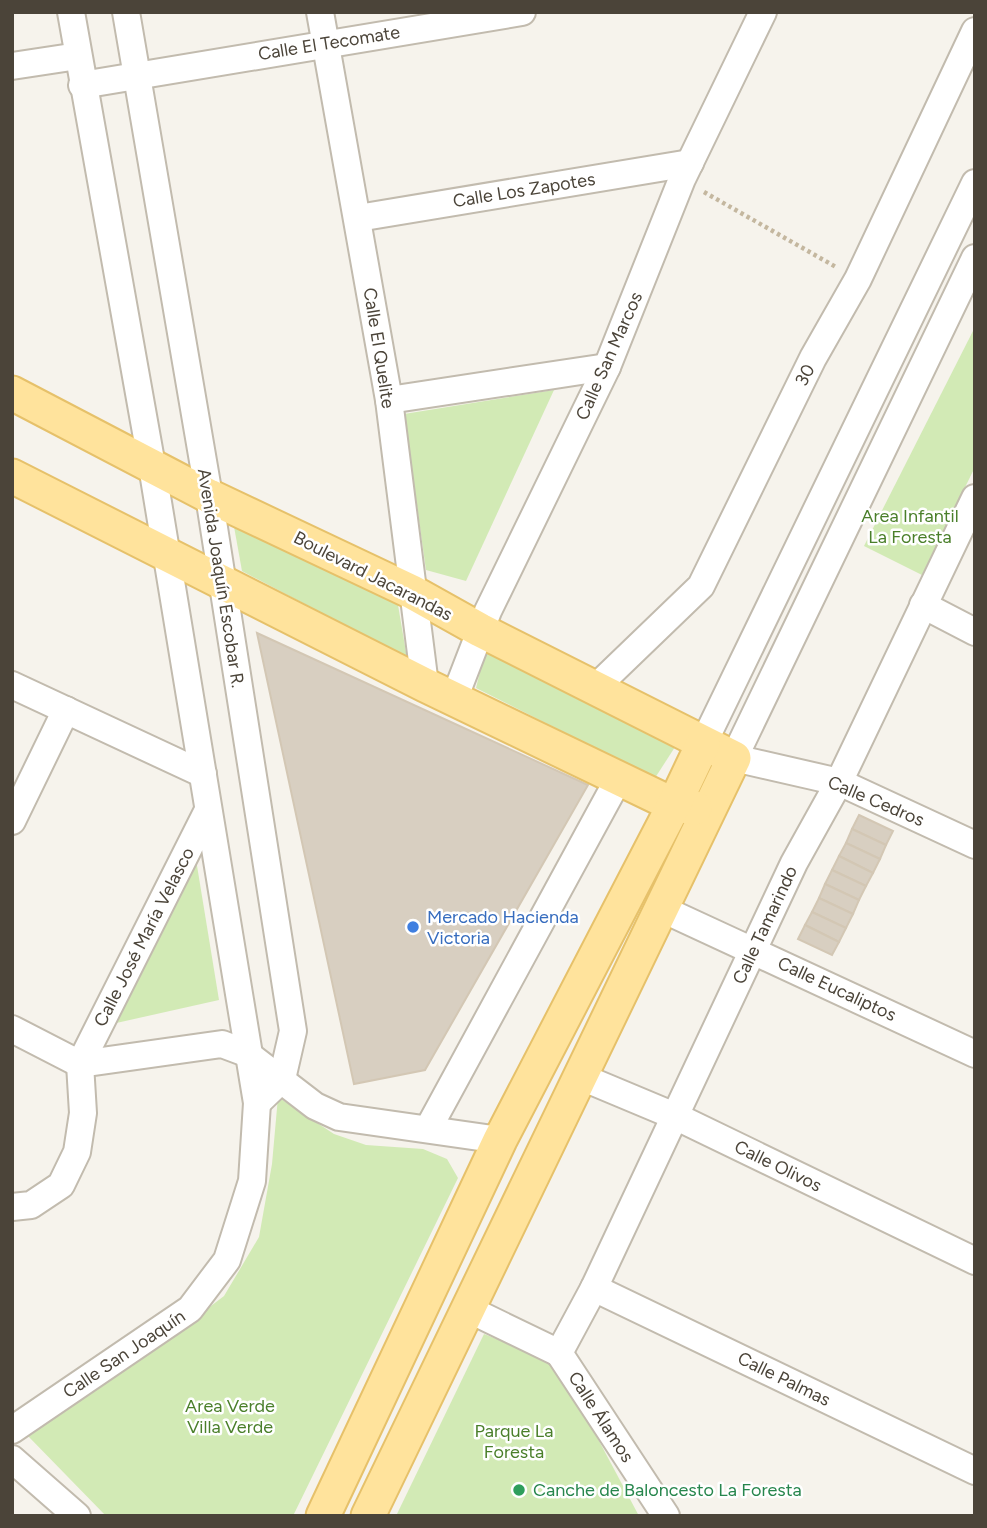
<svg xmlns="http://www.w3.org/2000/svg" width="987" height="1528" viewBox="0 0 987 1528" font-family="Figtree,sans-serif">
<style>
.green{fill:#d2eab5}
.building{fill:#d8cfc1;stroke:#d3c7b4;stroke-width:2}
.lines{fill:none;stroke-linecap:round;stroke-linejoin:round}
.minor-casing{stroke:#c2bbae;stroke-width:30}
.major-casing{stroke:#e6c16a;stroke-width:37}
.path{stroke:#c4b79f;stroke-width:4.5;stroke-dasharray:3.5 3.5;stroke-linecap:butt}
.minor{stroke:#fff;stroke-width:26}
.major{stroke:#ffe39c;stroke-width:33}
.shop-dot{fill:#3f7fe0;stroke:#fff;stroke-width:2.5}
.leisure-dot{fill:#2e9e5b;stroke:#fff;stroke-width:2.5}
.labels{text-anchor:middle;stroke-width:5;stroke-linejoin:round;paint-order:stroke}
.street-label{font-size:18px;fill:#4b4439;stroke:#fff}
.park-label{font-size:18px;fill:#4a7f2a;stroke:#fff}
.shop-label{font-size:18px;fill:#366cbe;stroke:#fff;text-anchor:start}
.leisure-label{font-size:18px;fill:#27864d;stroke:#fff;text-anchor:start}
</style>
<rect width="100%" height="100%" fill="#f6f3ec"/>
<g class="green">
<polygon points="975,327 975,467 922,575 864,546"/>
<polygon points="554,390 466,581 426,570 404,414"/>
<polygon points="233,521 398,605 407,658 242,571"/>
<polygon points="486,647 675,747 655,778 476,688"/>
<polygon points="190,823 219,1000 94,1028"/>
<polygon points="278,1097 334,1134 366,1145 423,1149 447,1159 458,1178 293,1516 106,1516 28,1436 161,1344 224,1296 259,1237 272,1164"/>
<polygon points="484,1334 552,1361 598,1439 639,1516 396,1516"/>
</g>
<g class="building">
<polygon points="257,633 588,785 425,1070 354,1084"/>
<polygon points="859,815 893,831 886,845 852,829"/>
<polygon points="852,829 886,845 880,859 846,843"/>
<polygon points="846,843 880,859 873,873 839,856"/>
<polygon points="839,856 873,873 866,886 832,870"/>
<polygon points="832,870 866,886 859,900 825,884"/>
<polygon points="825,884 859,900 853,914 819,898"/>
<polygon points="819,898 853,914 846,928 812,912"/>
<polygon points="812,912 846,928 839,942 805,925"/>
<polygon points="805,925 839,942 832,955 798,939"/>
</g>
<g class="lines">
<defs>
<g id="minor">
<polyline points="126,12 209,496 293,1031 282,1079 257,1103"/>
<polyline points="320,12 389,400 425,685"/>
<polyline points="12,66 78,56"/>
<polyline points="82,85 522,12"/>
<polyline points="358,218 690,163"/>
<polyline points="975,258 734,758 839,782 975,845"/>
<polyline points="389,400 607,367"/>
<polyline points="923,605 975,632"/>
<polyline points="12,685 203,774"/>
<polyline points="594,689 701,586 813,358 858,279 975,31"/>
<polyline points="454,699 488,611 607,367 682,179 763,12"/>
<polyline points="703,744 975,183"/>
<polyline points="12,821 66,710"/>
<polyline points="660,908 975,1054"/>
<polyline points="12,1029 80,1064 222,1044 246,1053 315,1106 339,1117 500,1140"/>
<polyline points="579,1076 677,1117 975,1261"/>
<polyline points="428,1129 619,778"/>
<polyline points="12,1207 31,1205 61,1185 77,1152 83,1113 80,1064 208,810"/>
<polyline points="594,1288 975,1471"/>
<polyline points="466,1308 559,1353"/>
<polyline points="559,1353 594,1288 794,863 839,782 975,498"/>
<polyline points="559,1353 666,1516"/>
<polyline points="12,1430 190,1309 227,1260 252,1181 257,1103 152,466 71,12"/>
<polyline points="12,1459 77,1516"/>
</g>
<g id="major">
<polyline points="12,393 209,496 412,592 480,630 734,758 368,1516"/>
<polyline points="12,476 425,685 674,805 695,808"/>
<polyline points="323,1516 500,1140 674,805 703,744"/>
</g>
</defs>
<use href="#minor" class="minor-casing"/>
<use href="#major" class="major-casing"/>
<polyline class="path" points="704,192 836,267"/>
<use href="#minor" class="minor"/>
<use href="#major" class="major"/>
</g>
<circle class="shop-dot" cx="413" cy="927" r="7"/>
<circle class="leisure-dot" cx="519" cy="1490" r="7"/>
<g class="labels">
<g class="street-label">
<text transform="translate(329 43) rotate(-9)" y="6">Calle El Tecomate</text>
<text transform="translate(524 190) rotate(-9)" y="6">Calle Los Zapotes</text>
<text transform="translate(379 348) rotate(81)" y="6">Calle El Quelite</text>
<text transform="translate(609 356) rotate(-66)" y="6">Calle San Marcos</text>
<text transform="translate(805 375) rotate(-63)" y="6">30</text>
<text transform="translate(373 576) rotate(27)" y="6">Boulevard Jacarandas</text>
<text transform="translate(221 578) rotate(81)" y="6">Avenida Joaquín Escobar R.</text>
<text transform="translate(876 801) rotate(23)" y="6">Calle Cedros</text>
<text transform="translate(765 925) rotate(-65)" y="6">Calle Tamarindo</text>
<text transform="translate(144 937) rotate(-63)" y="6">Calle José María Velasco</text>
<text transform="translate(837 989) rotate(25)" y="6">Calle Eucaliptos</text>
<text transform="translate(778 1166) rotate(26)" y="6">Calle Olivos</text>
<text transform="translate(124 1354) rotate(-34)" y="6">Calle San Joaquín</text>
<text transform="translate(784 1379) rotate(26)" y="6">Calle Palmas</text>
<text transform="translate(601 1417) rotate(57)" y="6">Calle Álamos</text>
</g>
<g class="park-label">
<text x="910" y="522">Area Infantil<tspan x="910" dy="21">La Foresta</tspan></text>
<text x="230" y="1412">Area Verde<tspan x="230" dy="21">Villa Verde</tspan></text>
<text x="514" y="1437">Parque La<tspan x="514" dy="21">Foresta</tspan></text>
</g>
<g class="shop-label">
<text x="427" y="923">Mercado Hacienda<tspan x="427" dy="21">Victoria</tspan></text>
</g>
<g class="leisure-label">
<text x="533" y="1496">Canche de Baloncesto La Foresta</text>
</g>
</g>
<rect width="987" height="1528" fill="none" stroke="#4b4439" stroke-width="28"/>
</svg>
